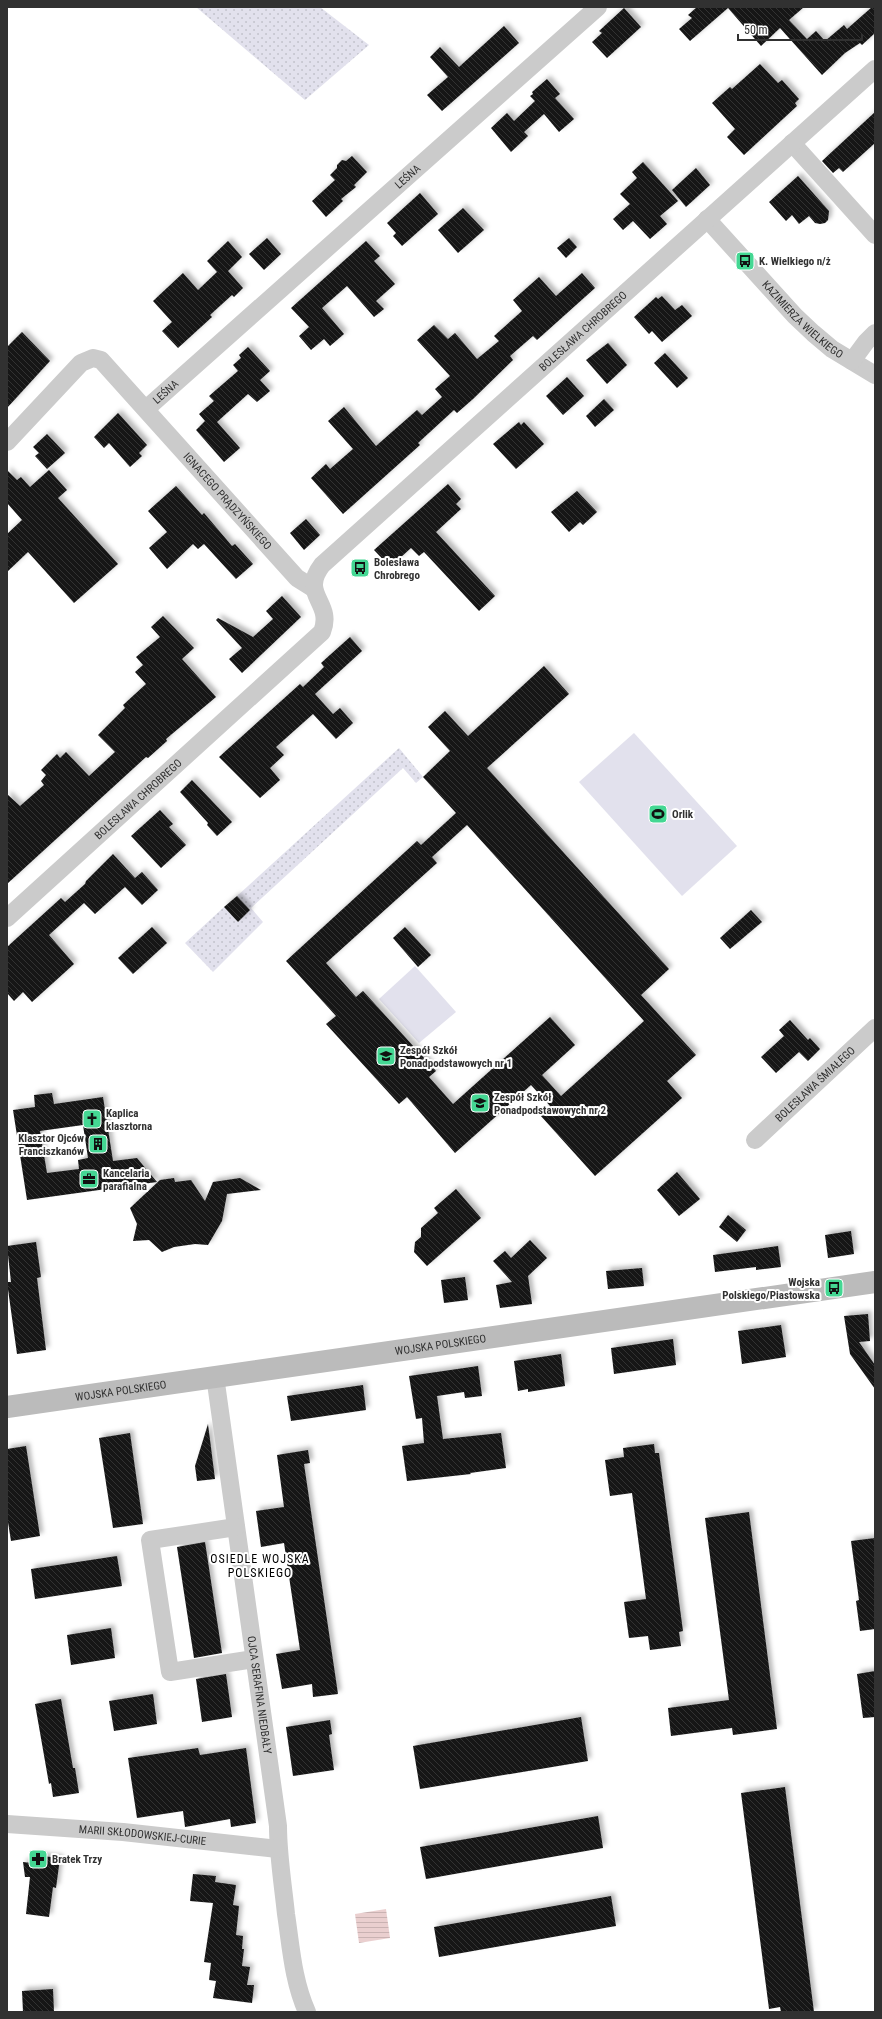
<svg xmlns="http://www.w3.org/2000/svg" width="882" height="2019" viewBox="0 0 882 2019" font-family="'Roboto Condensed',sans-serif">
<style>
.grass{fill:url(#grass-dots)}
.pitch{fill:#e2e1ed}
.water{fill:url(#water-rules)}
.building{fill:url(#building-back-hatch);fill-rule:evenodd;filter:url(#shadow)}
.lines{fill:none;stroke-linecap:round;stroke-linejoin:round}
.minor{stroke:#cbcbcb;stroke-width:18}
.secondary{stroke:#bbb;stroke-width:22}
.labels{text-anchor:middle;stroke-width:4;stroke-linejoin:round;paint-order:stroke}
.street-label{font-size:11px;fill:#313131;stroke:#fff}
.poi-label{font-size:11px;font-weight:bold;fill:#313131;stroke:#fff;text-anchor:start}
.neighbourhood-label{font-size:12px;letter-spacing:1px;fill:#000;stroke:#fff}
</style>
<defs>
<pattern id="grass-dots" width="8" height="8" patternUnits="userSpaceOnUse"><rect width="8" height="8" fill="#e2e1ed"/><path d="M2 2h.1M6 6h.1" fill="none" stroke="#c2c2cc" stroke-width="1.8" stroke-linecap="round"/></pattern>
<pattern id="water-rules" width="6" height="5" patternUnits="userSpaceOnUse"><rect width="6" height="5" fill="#eacfcf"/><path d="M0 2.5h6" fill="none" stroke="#c9b2b2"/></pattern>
<pattern id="building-back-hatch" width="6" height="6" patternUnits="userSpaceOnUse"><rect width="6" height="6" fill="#181818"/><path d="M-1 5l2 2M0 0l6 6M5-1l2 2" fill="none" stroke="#313131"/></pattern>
<filter id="shadow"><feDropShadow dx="3.5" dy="-3.5" stdDeviation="2" flood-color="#0004"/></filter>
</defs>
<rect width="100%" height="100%" fill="#fff"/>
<g class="grass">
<polygon points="196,7 320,7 369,45 305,100"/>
<polygon points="399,748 423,777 416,783 403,768 251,908 263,922 213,972 185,943 224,907 238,922 250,910 237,896"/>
</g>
<g class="pitch">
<polygon points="634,733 737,846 682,896 579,782"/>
<polygon points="415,966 456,1012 419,1043 379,999"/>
</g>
<polygon class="water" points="386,1909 390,1938 359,1943 355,1914"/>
<g class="building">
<polygon points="697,7 804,7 789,20 807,39 816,31 825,41 844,25 847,29 872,7 875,7 875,33 862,45 860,43 845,53 822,75 780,28 761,46 728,8 690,41 679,29 692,18 688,15"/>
<polygon points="624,8 641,27 607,58 592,42 602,33 599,31"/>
<polygon points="504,26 519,43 442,111 427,95 448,77 430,57 440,47 459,67"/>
<polygon points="760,64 778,83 782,80 799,99 795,103 797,106 744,155 727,137 735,129 712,103 730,87 732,89"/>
<polygon points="547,79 560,94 555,98 574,119 559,132 544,114 524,132 528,136 511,152 491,128 507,113 514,121 535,101 530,96 533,94 532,92"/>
<polygon points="875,112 875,143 843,172 839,168 833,173 822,161"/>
<polygon points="352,156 367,172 354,185 356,187 341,199 343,201 326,217 312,201 335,180 330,175 337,168 337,165 342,160 346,161"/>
<polygon points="643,162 678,201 660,216 667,224 650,239 633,221 623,230 613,219 630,204 620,194 637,178 632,172"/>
<polygon points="696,168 710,185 686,207 672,190"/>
<polygon points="798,176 829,211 828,220 825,223 820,224 815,223 809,216 799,224 792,215 786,221 769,202"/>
<polygon points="420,193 438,214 402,246 393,236 396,233 387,223"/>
<polygon points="463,208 484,230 458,253 438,230"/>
<polygon points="267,238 281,254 264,270 249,254"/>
<polygon points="569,238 577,247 566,258 557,248"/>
<polygon points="228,241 242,257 228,271 243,288 234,297 232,295 210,315 212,317 178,348 162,331 172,322 153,301 183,273 198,290 217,272 207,261"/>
<polygon points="366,241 380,256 374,261 395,284 376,301 384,309 374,317 347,286 322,308 344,334 330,346 324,339 311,350 299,336 309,327 291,308"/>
<polygon points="582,273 595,288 537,340 533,336 510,356 513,360 473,399 457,413 454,410 418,443 420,445 343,514 311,478 326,464 330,469 353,449 328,421 344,407 376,446 417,410 422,415 442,397 435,389 450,376 417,340 434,325 448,339 455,333 477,359 499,341 494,336 522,311 513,300 539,277 556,296"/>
<polygon points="662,296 675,310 682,305 692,316 662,342 652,331 649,334 634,317 656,297 658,299"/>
<polygon points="22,332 50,361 7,408 7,347"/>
<polygon points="608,343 627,365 607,384 586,360"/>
<polygon points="248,347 270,371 260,380 270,391 257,402 248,394 217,422 240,448 224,462 196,430 205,421 199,414 214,401 209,396 238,371 233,365 241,358 239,355"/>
<polygon points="665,353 688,378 677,388 654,363"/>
<polygon points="567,377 584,396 563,415 546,396"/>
<polygon points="604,399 614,410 595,427 586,416"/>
<polygon points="118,413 147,445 139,453 142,456 130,467 109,443 104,448 94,437"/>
<polygon points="519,422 521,425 524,422 544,444 516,469 493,444"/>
<polygon points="47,434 65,453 47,469 35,456 39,453 33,447"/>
<polygon points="7,470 17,480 21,477 30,487 49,470 67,490 58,498 118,564 74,603 28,552 7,572 7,534 22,520 7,503"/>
<polygon points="448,484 461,499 456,504 461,509 436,532 495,596 479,611 424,552 419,556 411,548 390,567 374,550"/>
<polygon points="176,486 202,515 204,513 232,546 235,544 253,564 236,579 204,544 198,549 193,544 167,569 149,548 167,532 148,511"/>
<polygon points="577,491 597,512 583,525 580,522 569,532 551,512"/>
<polygon points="306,519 320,535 304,550 290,533"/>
<polygon points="282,596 301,617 242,673 229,659 242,648 216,620 218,618 253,637 273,619 266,611"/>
<polygon points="163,616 194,648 182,659 216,697 166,739 167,741 148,758 146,757 7,884 7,794 20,806 44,785 41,781 46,775 41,770 57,754 60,758 66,752 89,776 115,752 98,735 125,708 123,705 146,684 135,672 143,665 136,657 160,637 151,627"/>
<polygon points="350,637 362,651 315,694 333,714 340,708 353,723 336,739 313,714 276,747 284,755 270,768 280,780 260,798 219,757 300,684 303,687 324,667 321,663"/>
<path d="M544,666L569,694L487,768L669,969L641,995L696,1055L667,1081L682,1098L595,1176L540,1115L550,1106L531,1085L455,1153L407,1097L399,1104L326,1024L336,1016L286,961L417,841L421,845L456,813L423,777L450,751L428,727L445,711L468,736ZM467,825L644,1021L561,1096L542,1075L575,1045L550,1017L453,1104L429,1077L436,1071L363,991L356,997L326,963L437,863L432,857Z"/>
<polygon points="192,780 232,822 217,836 207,825 208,823 180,792"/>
<polygon points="160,810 173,824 169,827 186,845 161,868 131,836"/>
<polygon points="113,854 135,878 142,872 158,890 142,905 125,887 95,914 84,903 49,935 74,964 32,1002 23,992 14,1001 7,993 7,947 61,898 65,902 85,884 86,881"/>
<polygon points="237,896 250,910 238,922 224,907"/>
<polygon points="751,910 762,922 730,949 720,938"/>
<polygon points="152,927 167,943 133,974 118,958"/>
<polygon points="405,927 431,955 418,967 393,938"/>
<polygon points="790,1020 808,1040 810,1038 820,1049 808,1061 799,1052 776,1073 761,1057 784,1036 779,1030"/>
<path d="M52,1093L54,1104L103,1097L113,1161L137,1158L157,1182L27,1200L13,1110L35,1107L34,1095ZM83,1125L88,1158L78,1160L79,1169L47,1173L40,1131Z"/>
<polygon points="677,1172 700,1199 679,1216 657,1190"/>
<polygon points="174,1178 175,1182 191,1180 205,1201 213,1182 240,1178 261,1190 227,1194 222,1221 208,1245 195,1244 174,1247 162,1252 149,1240 133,1241 137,1224 130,1208 160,1180"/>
<polygon points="456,1189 481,1218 427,1266 414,1252 415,1242 421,1237 421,1228 438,1213 434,1208"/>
<polygon points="728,1215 746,1230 737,1242 719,1227"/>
<polygon points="851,1231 854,1254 828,1258 825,1235"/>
<polygon points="530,1240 547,1258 528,1276 532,1304 500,1308 496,1285 512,1282 493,1261 505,1251 511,1258"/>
<polygon points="36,1242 41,1277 37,1278 46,1350 17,1354 7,1282 11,1282 7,1246"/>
<polygon points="778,1246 781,1267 756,1270 756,1267 715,1272 713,1255"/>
<polygon points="642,1268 644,1286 608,1289 606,1271"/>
<polygon points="465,1277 468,1300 444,1303 441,1280"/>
<polygon points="868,1314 870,1341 859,1342 875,1365 875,1389 850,1354 844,1316"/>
<polygon points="781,1325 786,1357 742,1364 738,1331"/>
<polygon points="673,1339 676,1365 614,1374 611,1348"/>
<polygon points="561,1354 565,1386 528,1392 528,1389 518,1391 514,1361"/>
<polygon points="478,1366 482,1396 465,1398 464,1392 437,1396 443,1439 501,1433 506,1468 470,1473 471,1474 407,1481 402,1446 424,1443 422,1418 416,1419 409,1376"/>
<polygon points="363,1385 366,1410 291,1421 287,1396"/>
<polygon points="208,1424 215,1479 197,1481 195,1466"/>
<polygon points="130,1433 143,1524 113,1528 99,1438"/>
<polygon points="654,1444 655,1453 659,1453 683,1631 679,1632 681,1646 650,1650 648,1636 629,1638 624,1602 646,1599 632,1493 610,1496 605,1460 624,1457 623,1448"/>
<polygon points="26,1446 40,1536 11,1541 7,1516 7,1449"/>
<polygon points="308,1450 310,1463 304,1464 338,1694 313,1697 312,1684 282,1689 276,1654 300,1650 284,1543 261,1547 256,1511 284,1507 277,1455"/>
<polygon points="749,1512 777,1729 733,1735 732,1728 671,1736 668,1708 729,1700 705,1518"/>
<polygon points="875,1538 875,1629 860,1631 856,1601 859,1600 851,1541"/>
<polygon points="205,1542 222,1653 194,1658 177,1547"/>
<polygon points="117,1556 122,1586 35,1599 31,1569"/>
<polygon points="111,1628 115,1658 71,1665 67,1635"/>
<polygon points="875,1671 875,1717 863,1718 857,1674"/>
<polygon points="226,1674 232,1717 202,1722 196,1679"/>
<polygon points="153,1694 157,1724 114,1731 109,1701"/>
<polygon points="61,1699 73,1768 75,1768 79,1793 53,1797 51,1783 49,1784 35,1704"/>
<polygon points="581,1717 588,1761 420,1789 413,1746"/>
<polygon points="330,1720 332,1734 329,1735 334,1770 293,1776 286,1727"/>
<polygon points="198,1748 200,1755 246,1748 256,1823 231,1827 230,1819 185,1827 183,1811 137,1818 128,1758"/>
<polygon points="785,1787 814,2012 781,2012 780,2007 769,2009 741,1793"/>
<polygon points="598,1816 603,1848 426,1879 420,1847"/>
<polygon points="33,1855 60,1858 56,1888 53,1887 49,1917 26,1914 30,1877 25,1877 23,1862 32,1863"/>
<polygon points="193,1874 216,1876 215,1882 236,1885 233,1905 239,1906 236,1935 243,1936 242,1949 244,1949 242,1966 250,1967 247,1985 254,1985 252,2003 213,1998 216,1981 209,1980 211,1963 204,1962 213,1903 190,1901"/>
<polygon points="611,1896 616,1926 439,1957 434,1927"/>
<polygon points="53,1989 54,2012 23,2012 22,1991"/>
</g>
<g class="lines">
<g class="minor">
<polyline points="792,143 875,235"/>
<path id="s1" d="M707,219L795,316L813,333L832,349L875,375"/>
<polyline points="852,361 866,342 875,333"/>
<path id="s2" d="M146,409L598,7"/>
<path id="s3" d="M7,442L81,363L93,358L101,360L297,578L313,588"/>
<path id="s4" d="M7,918L322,632C334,602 299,595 322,565L875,69"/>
<path id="s5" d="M755,1140L875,1028"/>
<path id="s6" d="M215,1376L278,1826C278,1855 283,1885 286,1914C291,1947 293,1981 307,2012"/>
<polyline points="236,1527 150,1540 170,1672 254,1659"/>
<path id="s7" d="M7,1824L123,1832L278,1849"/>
</g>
<path class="secondary" id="s8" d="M7,1407L875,1282"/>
</g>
<defs>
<symbol id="bus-square" viewBox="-11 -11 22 22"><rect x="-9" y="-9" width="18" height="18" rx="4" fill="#44d793" stroke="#fff"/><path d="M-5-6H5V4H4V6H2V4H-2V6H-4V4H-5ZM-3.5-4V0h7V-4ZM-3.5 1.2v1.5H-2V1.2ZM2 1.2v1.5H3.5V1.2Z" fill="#111"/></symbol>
<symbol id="stadium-square" viewBox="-11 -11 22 22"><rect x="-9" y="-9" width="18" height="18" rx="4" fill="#44d793" stroke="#fff"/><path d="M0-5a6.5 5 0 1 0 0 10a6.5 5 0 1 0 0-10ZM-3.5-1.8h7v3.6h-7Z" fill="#111"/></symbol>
<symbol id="school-square" viewBox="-11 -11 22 22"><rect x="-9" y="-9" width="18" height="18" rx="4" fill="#44d793" stroke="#fff"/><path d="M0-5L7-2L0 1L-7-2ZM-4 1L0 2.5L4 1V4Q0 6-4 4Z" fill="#111"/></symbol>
<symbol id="church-square" viewBox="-11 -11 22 22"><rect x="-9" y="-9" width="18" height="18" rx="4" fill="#44d793" stroke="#fff"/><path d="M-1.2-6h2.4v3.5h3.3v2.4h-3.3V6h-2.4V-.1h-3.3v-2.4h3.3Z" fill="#111"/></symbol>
<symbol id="building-square" viewBox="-11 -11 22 22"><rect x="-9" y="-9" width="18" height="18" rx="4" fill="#44d793" stroke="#fff"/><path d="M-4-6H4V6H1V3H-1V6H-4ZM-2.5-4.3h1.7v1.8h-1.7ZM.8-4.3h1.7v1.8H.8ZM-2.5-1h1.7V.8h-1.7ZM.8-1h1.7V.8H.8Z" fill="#111"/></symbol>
<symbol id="office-square" viewBox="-11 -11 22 22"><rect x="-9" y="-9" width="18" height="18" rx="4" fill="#44d793" stroke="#fff"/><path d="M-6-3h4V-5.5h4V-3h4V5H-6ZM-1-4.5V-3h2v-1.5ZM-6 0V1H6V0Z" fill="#111"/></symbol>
<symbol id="pharmacy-square" viewBox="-11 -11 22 22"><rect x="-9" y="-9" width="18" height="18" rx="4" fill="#44d793" stroke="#fff"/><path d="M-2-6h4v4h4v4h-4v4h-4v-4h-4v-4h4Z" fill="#111"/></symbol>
</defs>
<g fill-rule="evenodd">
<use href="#bus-square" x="734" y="250" width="22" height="22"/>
<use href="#bus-square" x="349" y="557" width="22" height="22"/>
<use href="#stadium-square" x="647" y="803" width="22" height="22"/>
<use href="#school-square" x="375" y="1045" width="22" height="22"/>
<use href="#school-square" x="469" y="1092" width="22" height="22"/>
<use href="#church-square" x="81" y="1108" width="22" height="22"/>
<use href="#building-square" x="87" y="1133" width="22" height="22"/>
<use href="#office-square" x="78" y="1168" width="22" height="22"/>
<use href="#bus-square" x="823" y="1277" width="22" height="22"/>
<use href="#pharmacy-square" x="27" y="1848" width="22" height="22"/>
</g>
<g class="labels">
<g class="street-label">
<text dy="4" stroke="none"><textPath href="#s2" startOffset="350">LEŚNA</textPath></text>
<text dy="4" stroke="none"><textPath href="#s1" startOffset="139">KAZIMIERZA WIELKIEGO</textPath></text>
<text dy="4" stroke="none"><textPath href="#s4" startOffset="847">BOLESŁAWA CHROBREGO</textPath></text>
<text dy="4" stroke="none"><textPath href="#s2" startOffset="26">LEŚNA</textPath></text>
<text dy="4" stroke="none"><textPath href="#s3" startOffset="319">IGNACEGO PRĄDZYŃSKIEGO</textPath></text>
<text dy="4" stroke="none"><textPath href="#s4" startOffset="177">BOLESŁAWA CHROBREGO</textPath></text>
<text dy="4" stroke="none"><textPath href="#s5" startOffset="82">BOLESŁAWA ŚMIAŁEGO</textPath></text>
<text dy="4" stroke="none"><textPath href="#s8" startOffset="438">WOJSKA POLSKIEGO</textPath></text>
<text dy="4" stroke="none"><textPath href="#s8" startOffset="115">WOJSKA POLSKIEGO</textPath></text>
<text dy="4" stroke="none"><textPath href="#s6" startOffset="322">OJCA SERAFINA NIEDBAŁY</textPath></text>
<text dy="4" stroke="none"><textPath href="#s7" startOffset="136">MARII SKŁODOWSKIEJ-CURIE</textPath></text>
</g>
<g class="poi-label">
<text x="759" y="265">K. Wielkiego n/ż</text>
<text x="374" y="566">Bolesława<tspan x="374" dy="13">Chrobrego</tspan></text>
<text x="672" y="818">Orlik</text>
<text x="400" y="1054">Zespół Szkół<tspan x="400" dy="13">Ponadpodstawowych nr 1</tspan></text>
<text x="494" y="1101">Zespół Szkół<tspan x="494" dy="13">Ponadpodstawowych nr 2</tspan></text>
<text x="106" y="1117">Kaplica<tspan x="106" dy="13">klasztorna</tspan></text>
<text x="84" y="1142" text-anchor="end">Klasztor Ojców<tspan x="84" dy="13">Franciszkanów</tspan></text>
<text x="103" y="1177">Kancelaria<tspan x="103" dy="13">parafialna</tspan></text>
<text x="820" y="1286" text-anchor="end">Wojska<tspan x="820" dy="13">Polskiego/Piastowska</tspan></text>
<text x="52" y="1863">Bratek Trzy</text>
</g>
<g class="neighbourhood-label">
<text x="260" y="1563">OSIEDLE WOJSKA<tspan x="260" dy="14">POLSKIEGO</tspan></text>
</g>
</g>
<rect width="882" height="2019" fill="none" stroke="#313131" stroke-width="16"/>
<path d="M738 34v6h124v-6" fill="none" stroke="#313131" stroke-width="2"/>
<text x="744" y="34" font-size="12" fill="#313131" stroke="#ffffff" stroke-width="3" paint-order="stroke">50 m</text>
</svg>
